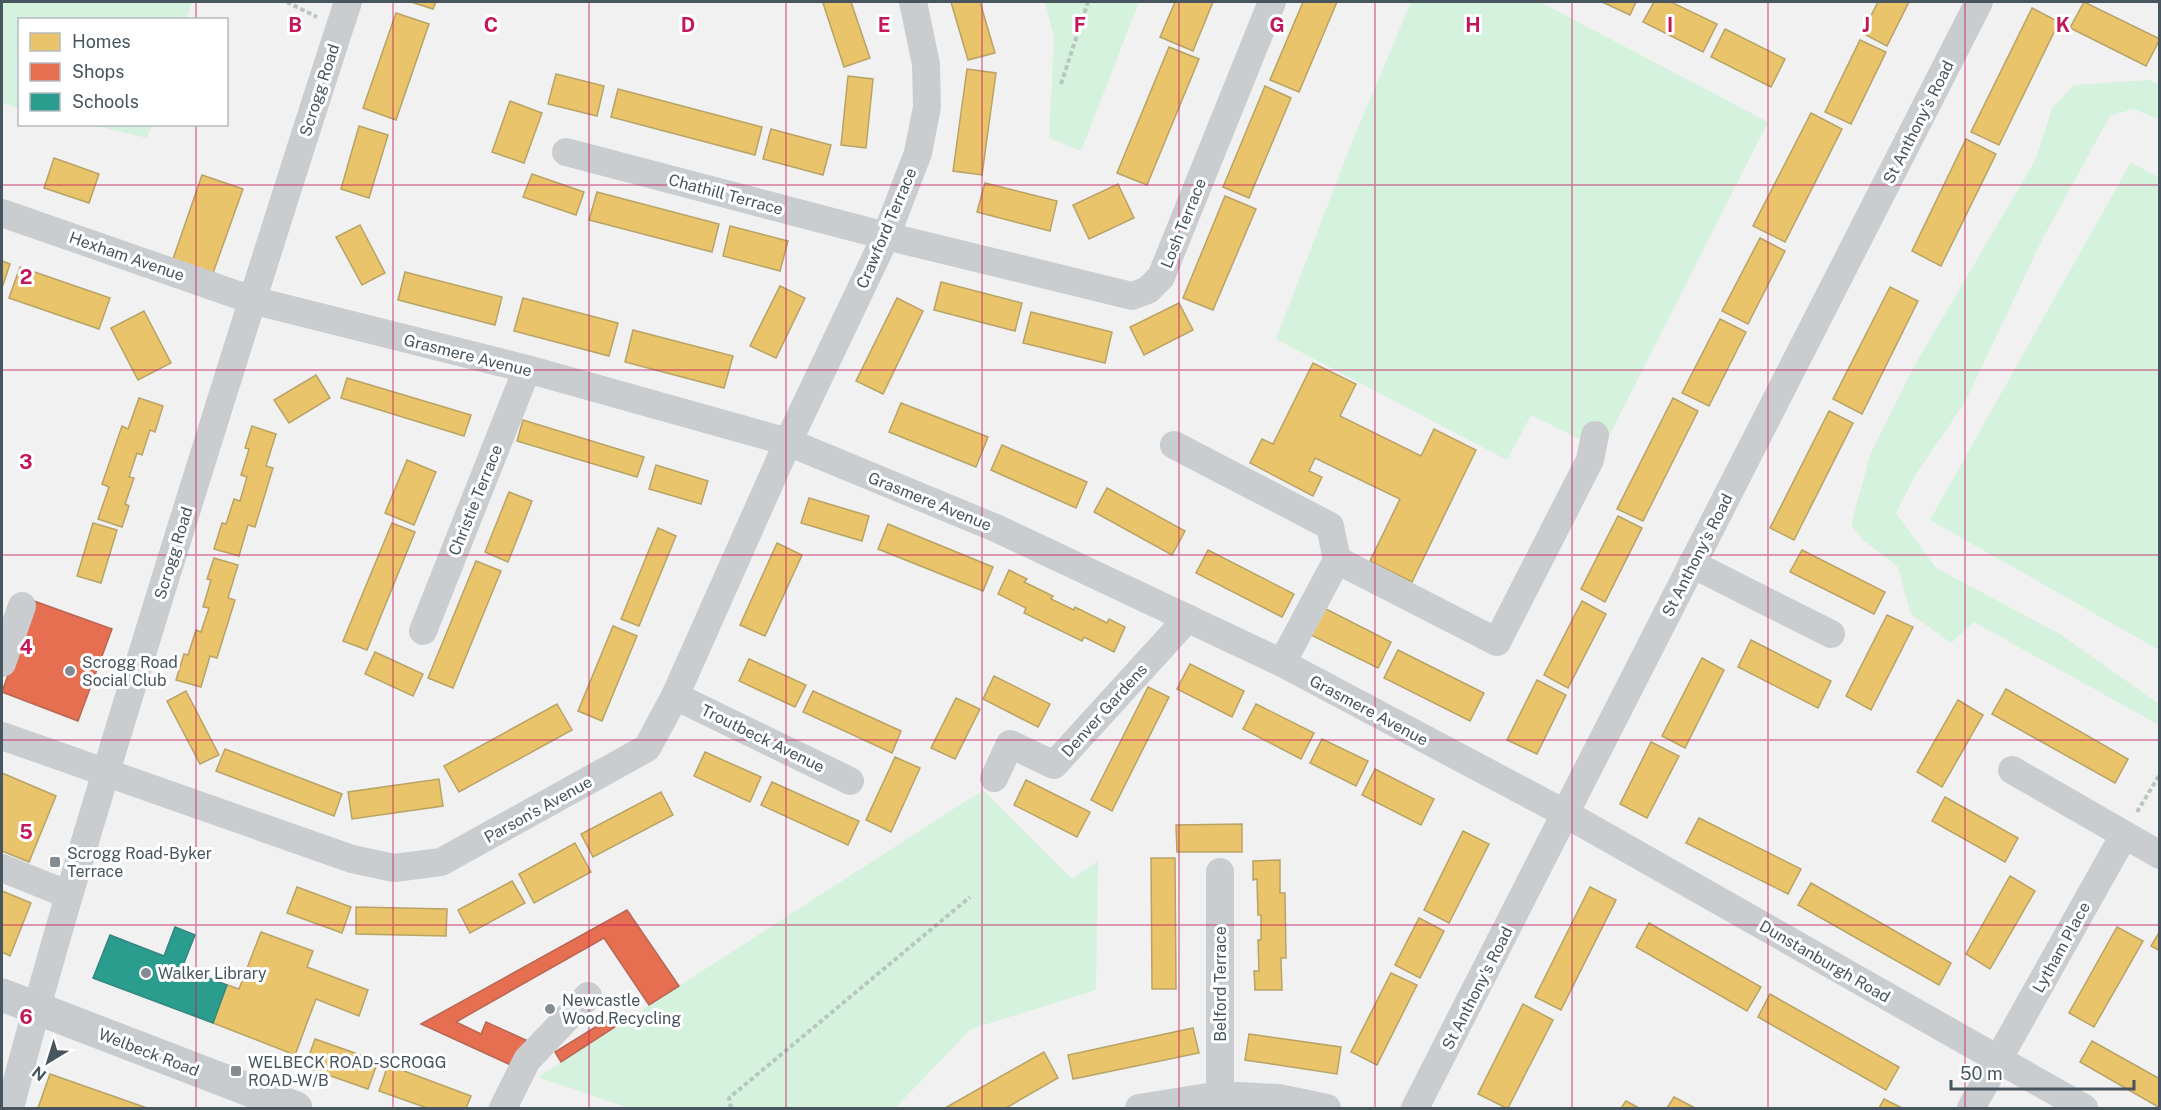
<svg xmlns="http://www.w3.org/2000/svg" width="2161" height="1110" viewBox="0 0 2161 1110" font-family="'Public Sans',sans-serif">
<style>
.green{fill:#d4f2dd}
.homes{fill:#e9c46a;stroke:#b8a367;stroke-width:1.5}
.shops{fill:#e76f51;stroke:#b76755;stroke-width:1.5}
.schools{fill:#2a9d8f;stroke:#338781;stroke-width:1.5}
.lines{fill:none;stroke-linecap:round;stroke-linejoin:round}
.path{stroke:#b8c6c1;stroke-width:4;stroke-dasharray:4.5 3;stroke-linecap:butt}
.minor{stroke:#cacdd0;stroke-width:28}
.major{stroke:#c7cbce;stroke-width:33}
.grid{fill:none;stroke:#c2185b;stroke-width:1.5;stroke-opacity:0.55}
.poi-dot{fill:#838c92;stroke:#fff;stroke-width:2}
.labels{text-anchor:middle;stroke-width:6;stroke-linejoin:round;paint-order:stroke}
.street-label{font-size:16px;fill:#47555f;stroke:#fff}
.poi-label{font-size:16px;fill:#47555f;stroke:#fff;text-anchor:start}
.grid-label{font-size:20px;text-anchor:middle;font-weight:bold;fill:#c2185b;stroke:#fff;stroke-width:6;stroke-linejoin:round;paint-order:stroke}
</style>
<rect width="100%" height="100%" fill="#f2f1f1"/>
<g class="green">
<polygon points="2,2 192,2 186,19 20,20 19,108 2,103"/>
<polygon points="1045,2 1139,2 1081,151 1049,138 1054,38"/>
<polygon points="1411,2 1540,2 1768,122 1602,450 1531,415 1507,460 1276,339 1352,142"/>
<polygon points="2150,80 2159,85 2159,119 2133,109 2110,116 2043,238 1965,402 1916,474 1896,513 1936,568 2060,634 2159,704 2159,725 1974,622 1951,643 1911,614 1898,567 1863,540 1851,525 1870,455 1912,370 2036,159 2052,108 2074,85"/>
<polygon points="92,125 152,125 147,138"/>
<polygon points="2131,162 2159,178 2159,650 1930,520"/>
<polygon points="983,790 1072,879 1098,861 1096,990 971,1029 895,1108 629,1108 538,1077"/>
</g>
<g class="homes">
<polygon points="411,2 436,2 433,9"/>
<polygon points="827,2 851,2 870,58 844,67 823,3"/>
<polygon points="951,2 980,2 995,53 968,60"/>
<polygon points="1175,2 1213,2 1193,51 1160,37"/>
<polygon points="1303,2 1337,2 1299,92 1270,80"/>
<polygon points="1602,2 1636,2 1630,15"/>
<polygon points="1654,2 1671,2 1717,24 1703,52 1643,22"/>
<polygon points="1878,2 1909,2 1887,46 1862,33"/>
<polygon points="2084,2 2160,39 2146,66 2070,28"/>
<polygon points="2032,8 2059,22 1999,145 1971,132"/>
<polygon points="396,13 429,24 396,120 363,108"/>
<polygon points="1725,29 1785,59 1771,87 1711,57"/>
<polygon points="1860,40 1886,52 1851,124 1825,112"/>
<polygon points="1169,47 1199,59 1147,185 1117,173"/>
<polygon points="967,69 996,73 982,175 953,171"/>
<polygon points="556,74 604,86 597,116 548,104"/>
<polygon points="848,76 873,79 866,148 841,145"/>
<polygon points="1265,86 1291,98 1249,198 1223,187"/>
<polygon points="618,89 762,127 755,155 611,117"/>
<polygon points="510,101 542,113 524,163 492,152"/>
<polygon points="1811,113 1842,129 1785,242 1753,226"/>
<polygon points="359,126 388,135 369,198 341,189"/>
<polygon points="771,129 831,145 823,175 763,159"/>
<polygon points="1966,139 1996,154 1941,266 1912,251"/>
<polygon points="54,158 99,174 89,203 44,188"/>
<polygon points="532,174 584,192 576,215 523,197"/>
<polygon points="202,175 243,189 213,273 173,259"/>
<polygon points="985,183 1057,201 1050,231 977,212"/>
<polygon points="1118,184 1134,218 1089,239 1073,205"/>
<polygon points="597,192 719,224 712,252 589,220"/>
<polygon points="1225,196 1256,209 1213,310 1183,298"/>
<polygon points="360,225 385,273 362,285 336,237"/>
<polygon points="730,226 788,241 780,271 723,256"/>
<polygon points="1760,238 1785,251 1748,324 1722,311"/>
<polygon points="2,261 10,264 2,288"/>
<polygon points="20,267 110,298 99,329 9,298"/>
<polygon points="405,272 502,297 495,325 398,300"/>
<polygon points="941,282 1022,303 1015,331 934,310"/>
<polygon points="780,286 805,298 776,358 750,346"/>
<polygon points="1890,287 1918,301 1862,414 1833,399"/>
<polygon points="523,298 618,323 609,356 514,331"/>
<polygon points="897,298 923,311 883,394 856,381"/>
<polygon points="1179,303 1193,330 1144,355 1130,327"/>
<polygon points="144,311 171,363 138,380 111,328"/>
<polygon points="1031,312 1112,332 1105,363 1023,343"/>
<polygon points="1720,319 1746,332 1709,406 1682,393"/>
<polygon points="633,330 733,356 724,388 625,362"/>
<polygon points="1313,363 1356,384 1340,416 1421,456 1434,429 1476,450 1412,582 1370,561 1400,499 1315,458 1309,471 1322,477 1313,496 1250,463 1262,439 1273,444"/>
<polygon points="316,375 330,398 289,423 274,400"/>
<polygon points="347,378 471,415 464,436 341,398"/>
<polygon points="139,398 163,406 155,432 150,430 142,455 137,453 129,477 134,478 125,504 129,506 122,527 98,519 109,487 102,484 122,426 128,429"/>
<polygon points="1673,398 1698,411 1643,521 1617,509"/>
<polygon points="901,403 988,437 976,467 889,432"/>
<polygon points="1829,411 1853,423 1794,540 1770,528"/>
<polygon points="523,420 644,457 637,477 517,441"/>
<polygon points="252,426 276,434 266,466 273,468 255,527 248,525 239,556 214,549 222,523 226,524 234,499 240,501 247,477 241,475 249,449 245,448"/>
<polygon points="1002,445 1087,482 1076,508 991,470"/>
<polygon points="407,460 436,472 414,525 385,513"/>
<polygon points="656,465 708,481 701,504 649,489"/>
<polygon points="1107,488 1185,531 1172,555 1094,512"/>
<polygon points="509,492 532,501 508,562 485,552"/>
<polygon points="809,498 869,516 862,541 801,523"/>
<polygon points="1618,516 1642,528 1605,602 1581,589"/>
<polygon points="93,523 117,530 101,583 77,576"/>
<polygon points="392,523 415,532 367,650 343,641"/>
<polygon points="888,524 993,567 983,591 878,549"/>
<polygon points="658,528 676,536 639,626 621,619"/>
<polygon points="777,543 802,555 765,636 740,625"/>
<polygon points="1208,550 1294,594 1282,617 1196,573"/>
<polygon points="1802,550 1885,592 1874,614 1790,572"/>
<polygon points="214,558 238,565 228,598 235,600 217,658 210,656 201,687 176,680 184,654 188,655 196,630 201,632 209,608 203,607 211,580 207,579"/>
<polygon points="476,561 501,571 453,688 428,678"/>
<polygon points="1009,570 1027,579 1024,582 1053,596 1051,599 1074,610 1075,607 1107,623 1109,619 1125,627 1114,652 1084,637 1082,641 1024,613 1026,608 998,594"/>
<polygon points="1582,601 1606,614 1568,688 1544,675"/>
<polygon points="1324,608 1391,642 1378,668 1311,635"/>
<polygon points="1887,615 1913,627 1871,710 1846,696"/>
<polygon points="613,626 637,636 602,721 578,711"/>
<polygon points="1751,640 1831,681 1818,708 1738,667"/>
<polygon points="1398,650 1484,693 1470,721 1384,678"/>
<polygon points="375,652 423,674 413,696 365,674"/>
<polygon points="1702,658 1724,670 1685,748 1662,736"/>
<polygon points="749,659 806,685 795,707 739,681"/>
<polygon points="1190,664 1244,691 1232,717 1177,689"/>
<polygon points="994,676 1050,704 1038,727 983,699"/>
<polygon points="1537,680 1566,695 1537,754 1507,740"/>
<polygon points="1148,687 1169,697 1112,811 1091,800"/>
<polygon points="2006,689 2128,759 2115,783 1992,714"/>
<polygon points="186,691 219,755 200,764 167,701"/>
<polygon points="813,691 901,731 892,753 803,712"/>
<polygon points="956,698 980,709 955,759 931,748"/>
<polygon points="1958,700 1983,715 1942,787 1917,772"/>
<polygon points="557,704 572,730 459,792 444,766"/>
<polygon points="1256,704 1314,733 1301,759 1243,729"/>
<polygon points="1322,739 1368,761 1356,786 1310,763"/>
<polygon points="1651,742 1679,756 1647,818 1620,804"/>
<polygon points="225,749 342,794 334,816 216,771"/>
<polygon points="705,752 761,777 750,802 694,776"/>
<polygon points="895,757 920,768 891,832 866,820"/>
<polygon points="1375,769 1434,799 1421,825 1362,795"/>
<polygon points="2,773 56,796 29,862 2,851"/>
<polygon points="439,779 443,806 352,819 348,792"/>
<polygon points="1026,780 1090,812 1077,837 1014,805"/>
<polygon points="772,782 859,821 848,845 761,805"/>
<polygon points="661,792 673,815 593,857 581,834"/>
<polygon points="1945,797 2018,838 2005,862 1932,821"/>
<polygon points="1699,818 1801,869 1788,894 1686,843"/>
<polygon points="1242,824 1242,852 1177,852 1176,825"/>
<polygon points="1463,831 1489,844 1449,923 1424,910"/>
<polygon points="575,843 591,872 534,903 519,874"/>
<polygon points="1151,858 1175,858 1176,989 1152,989"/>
<polygon points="1280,860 1280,893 1285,893 1286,958 1281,958 1282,990 1255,990 1254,971 1259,971 1258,940 1261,940 1261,915 1258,915 1257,879 1253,880 1253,861"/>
<polygon points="2010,876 2035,891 1990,969 1966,954"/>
<polygon points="512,881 525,903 470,933 458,910"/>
<polygon points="1811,883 1951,963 1939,985 1798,905"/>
<polygon points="297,887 351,907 342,933 287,913"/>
<polygon points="1590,887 1616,900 1561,1010 1535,997"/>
<polygon points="2,891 31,903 10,956 2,952"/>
<polygon points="356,907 447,909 446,936 356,934"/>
<polygon points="1419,918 1444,931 1420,978 1395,965"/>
<polygon points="1649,923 1761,987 1747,1011 1636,947"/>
<polygon points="2117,927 2143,941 2094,1027 2069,1013"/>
<polygon points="2160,931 2160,951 2151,946"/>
<polygon points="261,932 313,951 307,967 368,990 359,1016 316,999 295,1055 213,1023 227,985 239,989"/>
<polygon points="1391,973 1417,985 1377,1065 1351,1052"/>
<polygon points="1770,994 1899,1067 1886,1090 1758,1017"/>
<polygon points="1523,1004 1553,1020 1508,1108 1506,1108 1478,1094"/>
<polygon points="1193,1028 1199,1053 1073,1079 1068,1055"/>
<polygon points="1249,1034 1341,1047 1337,1074 1245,1060"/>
<polygon points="315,1039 378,1061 368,1089 305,1067"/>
<polygon points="2092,1041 2160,1079 2160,1108 2080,1062"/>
<polygon points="1044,1052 1058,1078 1006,1108 945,1108"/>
<polygon points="388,1065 471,1096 466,1108 427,1108 379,1091"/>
<polygon points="50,1074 147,1108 38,1108"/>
<polygon points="1674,1097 1695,1108 1667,1108"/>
<polygon points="1884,1099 1902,1108 1879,1108"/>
<polygon points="1626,1101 1639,1108 1621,1108"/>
</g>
<g class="shops">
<polygon points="34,601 112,629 78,721 2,692"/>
<polygon points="627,910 679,986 649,1005 604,938 456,1022 481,1034 486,1022 526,1040 513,1066 421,1024"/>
<polygon points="618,1013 624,1021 561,1062 555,1052"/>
</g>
<polygon class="schools" points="175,927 195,935 182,968 227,985 213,1023 93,978 110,935 164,956"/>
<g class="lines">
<g class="path">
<polyline points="287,2 317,17"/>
<polyline points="1061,84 1088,2"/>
<polyline points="2137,812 2160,774"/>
<polyline points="731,1108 729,1098 970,897"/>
</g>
<g class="minor">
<polyline points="566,152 886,236 1132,296 1148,290 1161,277 1272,2"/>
<polyline points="2,213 252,300 527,369 788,442 998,529 1282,663 1566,814 2084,1108"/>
<polyline points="1174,445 1330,526 1337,560 1282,663"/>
<polyline points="1337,560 1497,642 1590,460 1595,435"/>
<polyline points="1692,564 1831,634"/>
<polyline points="423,631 527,369"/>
<polyline points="2,663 22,606"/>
<polyline points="675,696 850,781"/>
<polyline points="2,736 352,859 394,868 441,862 647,748 675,696 788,442 886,236 918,153 927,107 926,64 913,2"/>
<polyline points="2012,770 2160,855"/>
<polyline points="994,778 1010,744 1054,765 1188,618"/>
<polyline points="2,868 69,895"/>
<polyline points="1220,872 1220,1095"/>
<path d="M10,1108C55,934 109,762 162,589C223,393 284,197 348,2"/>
<polyline points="503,1108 527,1060 588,996"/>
<polyline points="1139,1108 1220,1095 1279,1098 1327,1108"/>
<polyline points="1415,1108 1979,2"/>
<polyline points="1971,1108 2124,835"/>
</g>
<polyline class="major" points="2,995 296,1108"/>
</g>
<path class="grid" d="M196,2V20M393,2V1108M589,2V1108M786,2V1108M982,2V1108M1179,2V1108M1375,2V1108M1572,2V1108M1768,2V1108M1965,2V1108M196,124V1108M2,185H2160M2,370H2160M2,555H2160M2,740H2160M2,925H2160"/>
<g class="poi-dot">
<circle cx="70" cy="671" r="6"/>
<rect x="49" y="856" width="12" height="12" rx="3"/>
<circle cx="146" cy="973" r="6"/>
<circle cx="550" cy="1009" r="6"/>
<rect x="230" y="1065" width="12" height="12" rx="3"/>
</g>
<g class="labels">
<g class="street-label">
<text transform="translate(319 90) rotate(-72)" y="6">Scrogg Road</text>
<text transform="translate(1918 122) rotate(-63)" y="6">St Anthony's Road</text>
<text transform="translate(726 194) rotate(15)" y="6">Chathill Terrace</text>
<text transform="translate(1183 223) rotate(-68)" y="6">Losh Terrace</text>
<text transform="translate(886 228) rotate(-67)" y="6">Crawford Terrace</text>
<text transform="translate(127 256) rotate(19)" y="6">Hexham Avenue</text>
<text transform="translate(468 355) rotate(14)" y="6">Grasmere Avenue</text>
<text transform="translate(475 500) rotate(-68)" y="6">Christie Terrace</text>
<text transform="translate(930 501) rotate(22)" y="6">Grasmere Avenue</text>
<text transform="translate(173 553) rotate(-73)" y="6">Scrogg Road</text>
<text transform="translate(1697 555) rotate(-63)" y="6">St Anthony's Road</text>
<text transform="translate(1104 710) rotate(-48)" y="6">Denver Gardens</text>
<text transform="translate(1369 710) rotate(28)" y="6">Grasmere Avenue</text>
<text transform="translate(763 738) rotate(26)" y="6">Troutbeck Avenue</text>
<text transform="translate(538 809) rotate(-29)" y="6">Parson's Avenue</text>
<text transform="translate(2061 947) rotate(-61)" y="6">Lytham Place</text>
<text transform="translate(1825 961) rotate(30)" y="6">Dunstanburgh Road</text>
<text transform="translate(1220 984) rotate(-90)" y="6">Belford Terrace</text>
<text transform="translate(1477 988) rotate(-63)" y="6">St Anthony's Road</text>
<text transform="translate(149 1052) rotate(21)" y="6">Welbeck Road</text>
</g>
<g class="poi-label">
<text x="82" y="668">Scrogg Road<tspan x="82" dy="18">Social Club</tspan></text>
<text x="67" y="859">Scrogg Road-Byker<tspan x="67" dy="18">Terrace</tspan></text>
<text x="158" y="979">Walker Library</text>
<text x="562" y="1006">Newcastle<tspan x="562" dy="18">Wood Recycling</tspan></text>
<text x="248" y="1068">WELBECK ROAD-SCROGG<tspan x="248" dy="18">ROAD-W/B</tspan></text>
</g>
</g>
<g class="grid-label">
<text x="295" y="32">B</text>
<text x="491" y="32">C</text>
<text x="688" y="32">D</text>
<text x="884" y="32">E</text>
<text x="1080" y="32">F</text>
<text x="1277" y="32">G</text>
<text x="1473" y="32">H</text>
<text x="1670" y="32">I</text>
<text x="1866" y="32">J</text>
<text x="2063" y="32">K</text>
<text x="26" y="284">2</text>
<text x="26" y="469">3</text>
<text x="26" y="654">4</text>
<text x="26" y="839">5</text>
<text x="26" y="1024">6</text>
</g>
<rect width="2161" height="1110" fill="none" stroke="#47555f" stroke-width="6"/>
<rect x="18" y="18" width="210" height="108" fill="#ffffff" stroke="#b5bbbf" stroke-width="1.5"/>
<rect x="30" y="33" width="30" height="18" fill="#e9c46a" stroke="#b5bbbf" stroke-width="1.5"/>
<text x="72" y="48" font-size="18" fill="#47555f">Homes</text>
<rect x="30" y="63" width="30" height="18" fill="#e76f51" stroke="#b5bbbf" stroke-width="1.5"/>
<text x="72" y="78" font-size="18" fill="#47555f">Shops</text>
<rect x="30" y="93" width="30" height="18" fill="#2a9d8f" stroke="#b5bbbf" stroke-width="1.5"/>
<text x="72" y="108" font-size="18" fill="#47555f">Schools</text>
<g transform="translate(48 1062) rotate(218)" stroke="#ffffff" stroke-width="4.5" paint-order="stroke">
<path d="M0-4.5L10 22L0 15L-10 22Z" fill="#47555f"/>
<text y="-9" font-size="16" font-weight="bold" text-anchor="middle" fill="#47555f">N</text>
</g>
<path d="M1951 1080v9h183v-9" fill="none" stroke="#47555f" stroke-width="3"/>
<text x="1960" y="1080" font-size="18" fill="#47555f" stroke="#ffffff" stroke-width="4.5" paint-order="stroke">50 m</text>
</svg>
